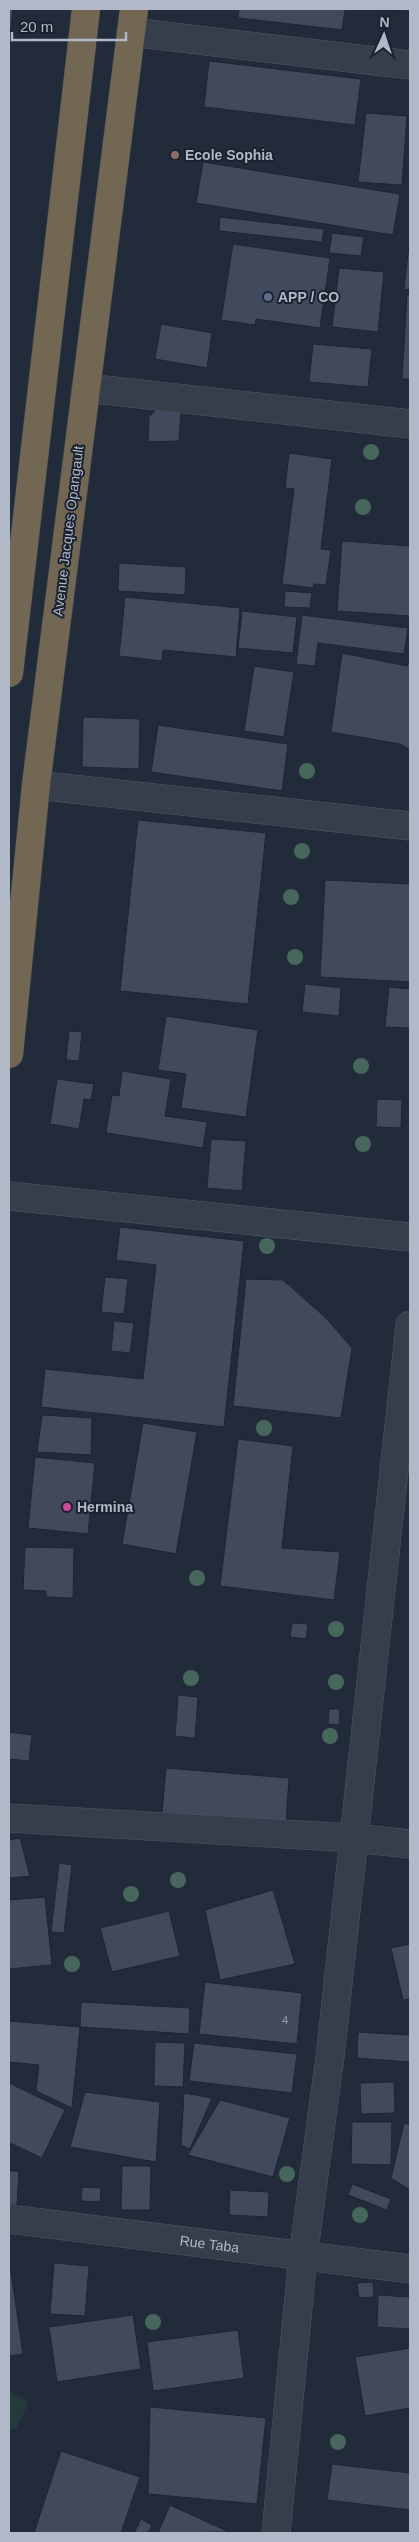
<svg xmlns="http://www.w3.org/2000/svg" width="419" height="2542" viewBox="0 0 419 2542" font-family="Arial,sans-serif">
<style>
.green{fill:#25393d}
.building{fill:#414a5c;stroke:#1d2432}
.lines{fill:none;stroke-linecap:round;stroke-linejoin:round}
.minor-casing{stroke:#515866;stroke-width:29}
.highway-casing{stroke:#414856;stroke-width:29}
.minor{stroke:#363d4b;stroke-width:28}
.highway{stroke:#716753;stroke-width:28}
.tree{fill:#48675c}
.education-dot{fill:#8d6e63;stroke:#1b222f;stroke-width:2}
.service-dot{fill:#5c6f8a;stroke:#1b222f;stroke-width:2}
.hotel-dot{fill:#d1479c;stroke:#1b222f;stroke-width:2}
.labels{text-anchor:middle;stroke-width:4;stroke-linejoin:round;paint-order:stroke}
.number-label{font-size:11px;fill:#959cac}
.poi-label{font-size:14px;font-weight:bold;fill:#b1b8c7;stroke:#1b222f;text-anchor:start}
.street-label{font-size:14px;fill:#b1b8c7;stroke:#1b222f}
</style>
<rect width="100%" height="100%" fill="#222b3a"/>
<polygon class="green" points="9,2391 29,2402 16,2429 9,2429"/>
<g class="building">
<polygon points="9,9 13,9 10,36 9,36"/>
<polygon points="239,9 345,9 342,30 238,18"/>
<polygon points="352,9 410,9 410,11"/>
<polygon points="209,61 361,79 355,125 204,107"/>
<polygon points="366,113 407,116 402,185 358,182"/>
<polygon points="203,162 400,194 393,235 196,203"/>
<polygon points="220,217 324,229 322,242 219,231"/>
<polygon points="332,233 364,237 361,256 329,253"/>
<polygon points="233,244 330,258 320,328 256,319 255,325 221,320"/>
<polygon points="408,253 410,253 410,290 404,289"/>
<polygon points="339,268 384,272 378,332 332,327"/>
<polygon points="407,295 410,295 410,379 402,379"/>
<polygon points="161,324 212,333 207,368 155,359"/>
<polygon points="313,344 372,349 368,387 309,382"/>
<polygon points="158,407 181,409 179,441 148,442 149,417"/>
<polygon points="289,453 332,459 321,549 331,550 326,585 314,584 313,588 282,584 294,489 285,488"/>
<polygon points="342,541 410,546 410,616 337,611"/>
<polygon points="119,563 186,567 185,595 118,591"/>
<polygon points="285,591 312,593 310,608 284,607"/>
<polygon points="125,597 240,608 236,657 163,650 162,661 119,656"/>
<polygon points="242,611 297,617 293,653 238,648"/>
<polygon points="302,615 408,628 404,654 318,643 315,666 296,664"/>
<polygon points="342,653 407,666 410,659 410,750 400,744 331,732"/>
<polygon points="254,666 294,672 284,737 244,731"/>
<polygon points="83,717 140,719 139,769 82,767"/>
<polygon points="158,725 288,744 282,791 151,772"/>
<polygon points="138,820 266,833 248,1004 120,991"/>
<polygon points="325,880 410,884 410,982 320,977"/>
<polygon points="305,984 341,988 339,1016 302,1012"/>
<polygon points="389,987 410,989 410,1028 385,1027"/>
<polygon points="166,1016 258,1030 246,1117 181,1108 186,1074 158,1070"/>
<polygon points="69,1031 82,1032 79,1061 66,1060"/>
<polygon points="122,1071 171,1079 165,1116 207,1122 203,1148 106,1133 112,1095 119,1096"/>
<polygon points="57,1079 94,1084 91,1100 84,1099 79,1129 50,1124"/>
<polygon points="377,1099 402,1100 401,1128 376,1127"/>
<polygon points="211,1139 246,1141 242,1191 207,1188"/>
<polygon points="120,1227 244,1241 224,1427 41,1407 45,1369 143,1379 156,1265 116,1260"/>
<polygon points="105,1277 128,1279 124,1314 101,1312"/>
<polygon points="246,1279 283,1280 327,1319 352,1348 341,1418 233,1406"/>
<polygon points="114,1321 134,1323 130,1353 111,1351"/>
<polygon points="42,1415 92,1418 91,1455 37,1452"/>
<polygon points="143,1423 197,1432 176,1554 122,1544"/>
<polygon points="238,1439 293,1446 282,1548 340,1552 334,1600 220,1586"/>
<polygon points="35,1457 95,1463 88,1534 28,1528"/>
<polygon points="25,1547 74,1548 73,1598 46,1597 46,1591 23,1590"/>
<polygon points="292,1623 308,1624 306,1639 290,1637"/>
<polygon points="178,1695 198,1697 195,1738 175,1736"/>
<polygon points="329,1709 340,1709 339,1725 328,1724"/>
<polygon points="9,1732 32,1735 29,1761 9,1759"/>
<polygon points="166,1768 289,1778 286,1824 162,1813"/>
<polygon points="20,1838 30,1876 9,1878 9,1840"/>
<polygon points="59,1863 72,1865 64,1933 51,1932"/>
<polygon points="273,1890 295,1964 220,1980 205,1910"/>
<polygon points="45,1897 52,1965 9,1969 9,1900"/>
<polygon points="169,1911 180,1956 112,1972 100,1928"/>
<polygon points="410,1944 410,1999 403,2000 391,1948"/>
<polygon points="205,1982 302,1993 297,2044 199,2034"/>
<polygon points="81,2002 190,2008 189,2034 80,2027"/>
<polygon points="9,2021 80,2027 72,2108 36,2091 39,2065 9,2062"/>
<polygon points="358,2032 410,2035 410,2062 357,2058"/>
<polygon points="155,2042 185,2043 183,2087 154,2086"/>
<polygon points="194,2043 297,2054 292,2093 189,2081"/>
<polygon points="394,2082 395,2113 361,2114 360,2083"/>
<polygon points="9,2083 65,2110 42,2158 10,2143 9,2145"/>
<polygon points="85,2092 160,2102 156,2162 70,2147"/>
<polygon points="184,2093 212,2098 190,2149 181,2145"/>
<polygon points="220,2100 290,2118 273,2177 188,2155"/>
<polygon points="352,2122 392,2122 391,2165 351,2164"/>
<polygon points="404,2123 410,2125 410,2190 391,2178"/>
<polygon points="122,2166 151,2166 150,2210 121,2210"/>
<polygon points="9,2171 19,2171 17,2205 9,2205"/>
<polygon points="352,2184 391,2199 387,2210 348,2195"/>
<polygon points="82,2187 101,2188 100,2202 81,2201"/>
<polygon points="230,2190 269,2192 268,2217 229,2215"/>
<polygon points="9,2258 23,2354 9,2356"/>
<polygon points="54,2263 89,2266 85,2316 50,2314"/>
<polygon points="373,2282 374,2297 359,2298 357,2283"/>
<polygon points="378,2295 410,2297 410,2329 377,2327"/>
<polygon points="133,2315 141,2369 57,2382 49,2327"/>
<polygon points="238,2330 244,2378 153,2391 147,2342"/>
<polygon points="410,2348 410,2408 365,2416 355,2357"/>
<polygon points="150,2407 266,2418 257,2504 148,2494"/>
<polygon points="61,2451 140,2477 121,2533 34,2533"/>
<polygon points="332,2464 410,2473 410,2510 327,2500"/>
<polygon points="170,2505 229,2532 158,2533"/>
<polygon points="141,2519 152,2525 148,2533 134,2533"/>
</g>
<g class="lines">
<defs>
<g id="minor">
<polyline points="131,32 410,65"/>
<polyline points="86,388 410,424"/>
<polyline points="36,785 410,826"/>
<polyline points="9,1196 410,1237"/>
<polyline points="9,1818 354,1838 410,1844"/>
<path id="s1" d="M9,2219L410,2269"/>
<polyline points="276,2533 303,2256 330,2057 410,1325"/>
</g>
<g id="highway">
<polyline points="9,673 86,9"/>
<polyline points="9,1054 36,785 134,9"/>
</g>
</defs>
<use href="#minor" class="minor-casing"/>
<use href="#highway" class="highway-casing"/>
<use href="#minor" class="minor"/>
<use href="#highway" class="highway"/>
</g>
<g class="tree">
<circle cx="371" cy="452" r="8"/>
<circle cx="363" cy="507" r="8"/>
<circle cx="307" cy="771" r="8"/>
<circle cx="302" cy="851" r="8"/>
<circle cx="291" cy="897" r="8"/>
<circle cx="295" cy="957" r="8"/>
<circle cx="361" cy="1066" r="8"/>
<circle cx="363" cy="1144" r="8"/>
<circle cx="267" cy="1246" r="8"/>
<circle cx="264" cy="1428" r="8"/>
<circle cx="197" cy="1578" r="8"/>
<circle cx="336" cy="1629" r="8"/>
<circle cx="191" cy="1678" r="8"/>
<circle cx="336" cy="1682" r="8"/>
<circle cx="330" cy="1736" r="8"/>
<circle cx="178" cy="1880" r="8"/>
<circle cx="131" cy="1894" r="8"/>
<circle cx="72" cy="1964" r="8"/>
<circle cx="287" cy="2174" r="8"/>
<circle cx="360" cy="2215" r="8"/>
<circle cx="153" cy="2322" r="8"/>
<circle cx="338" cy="2442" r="8"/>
</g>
<circle class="education-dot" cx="175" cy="155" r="5"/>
<circle class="service-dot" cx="268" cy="297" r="5"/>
<circle class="hotel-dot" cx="67" cy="1507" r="5"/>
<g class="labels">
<g class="number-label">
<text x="285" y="2024">4</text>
</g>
<g class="poi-label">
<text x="185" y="160">Ecole Sophia</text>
<text x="278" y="302">APP / CO</text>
<text x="77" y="1512">Hermina</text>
</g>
<g class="street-label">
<text transform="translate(68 531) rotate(-83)" y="5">Avenue Jacques Opangault</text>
<text dy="5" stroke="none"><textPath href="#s1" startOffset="202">Rue Taba</textPath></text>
</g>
</g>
<rect width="419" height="2542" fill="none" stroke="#b1b8c7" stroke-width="20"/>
<g transform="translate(384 35) rotate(3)" stroke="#1b222f" stroke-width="4" paint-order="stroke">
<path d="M0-4L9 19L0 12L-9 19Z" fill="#b1b8c7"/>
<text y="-8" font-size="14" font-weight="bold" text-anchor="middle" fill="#b1b8c7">N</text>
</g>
<path d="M12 32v8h114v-8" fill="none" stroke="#b1b8c7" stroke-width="2.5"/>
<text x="20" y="32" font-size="15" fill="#b1b8c7" stroke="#1b222f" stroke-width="4" paint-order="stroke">20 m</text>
</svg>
